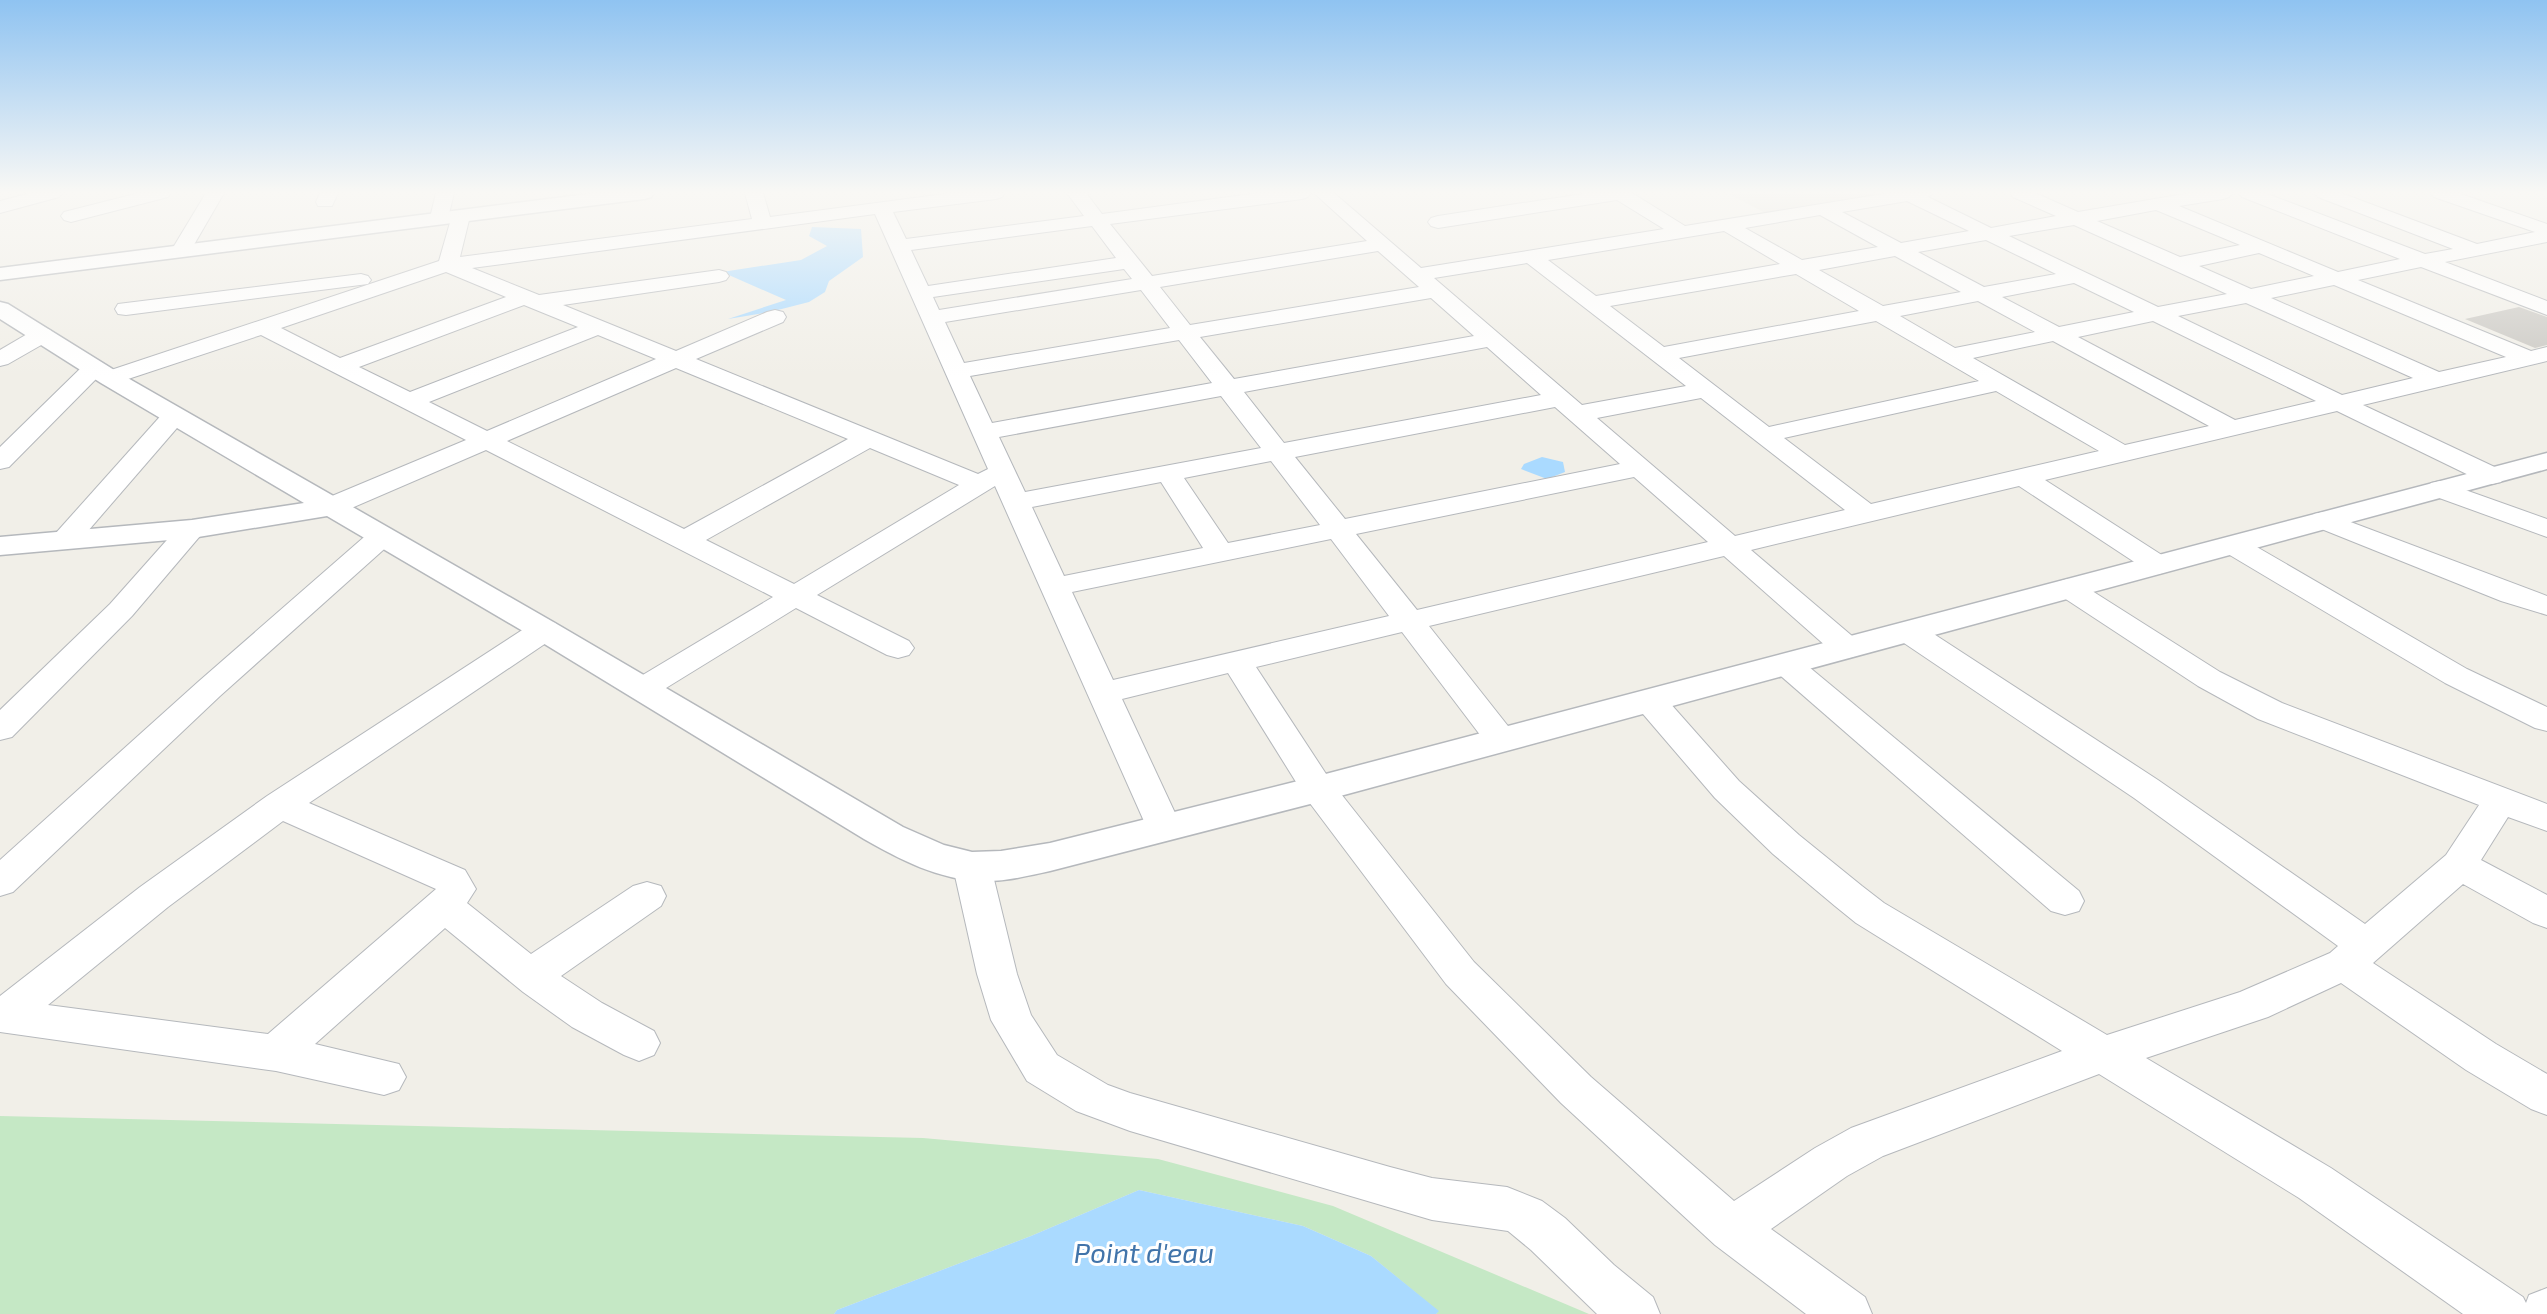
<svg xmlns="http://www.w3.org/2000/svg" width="2547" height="1314" viewBox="0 0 2547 1314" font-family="'Exo 2',sans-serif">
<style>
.education{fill:#e1ded6}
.green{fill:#c5e8c5}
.water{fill:#aadaff}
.building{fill:#cccac5}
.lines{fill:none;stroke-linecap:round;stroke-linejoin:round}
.minor-casing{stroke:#b5b8bc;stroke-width:2}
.tertiary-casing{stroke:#b5b8bc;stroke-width:3}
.minor{fill:#fff;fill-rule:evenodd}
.tertiary{fill:#fff;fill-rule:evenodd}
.labels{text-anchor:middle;stroke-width:6;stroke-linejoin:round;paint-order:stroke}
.near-water-label{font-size:28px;font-style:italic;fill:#4174aa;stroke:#fff}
</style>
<rect width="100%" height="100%" fill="#f1efe8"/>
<polygon class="education" points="1727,193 1896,193 1767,214"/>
<polygon class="green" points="0,1116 923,1138 1158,1159 1333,1206 1589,1314 1436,1314 1438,1311 1371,1256 1303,1226 1139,1190 1031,1236 837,1310 834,1314 0,1314"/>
<g class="water">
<polygon points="812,227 861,229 863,257 829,281 825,292 809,302 770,312 728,319 786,300 722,272 801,260 827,246 809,236"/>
<polygon points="1542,457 1563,462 1565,472 1547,479 1521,469 1524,464"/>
<polygon points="1139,1190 1303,1226 1371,1256 1439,1311 1436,1314 834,1314 837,1310 1031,1236"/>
</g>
<polygon class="building" points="2519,307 2547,317 2547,345 2535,348 2465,319"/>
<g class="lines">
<defs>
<g id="minor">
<polygon points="31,193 62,193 59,197 0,213 0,201"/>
<polygon points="139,193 171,193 168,197 71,222 64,220 61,216 64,212"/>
<polygon points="206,193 224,193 188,255 174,255 171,251"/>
<polygon points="320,193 338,193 332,206 318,206 316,202"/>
<polygon points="436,193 454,193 447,222 433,222 430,218"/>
<path d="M745,193H763L770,217L952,193H1005L1002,197L996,199L893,212L906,239L1084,216L1067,193H1086L1102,214L1259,193H1311L1308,197L1302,199L1110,224L1152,276L1367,241L1314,193H1334L1421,268L1664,229L1617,200L1438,228L1431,226L1428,222L1431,218L1438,216L1589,193H1632L1685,226L1889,193H1933L1928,197L1991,228L2056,216L2013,197L2010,193H2035L2078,212L2190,193H2232L2229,197L2223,199L2179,206L2338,272L2400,259L2242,197L2239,193H2265L2425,254L2453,249L2318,197L2315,193H2341L2477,244L2535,232L2434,197L2431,193H2458L2547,224V242L2445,262L2547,301V315L2421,267L2358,280L2531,351L2547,347V361L2363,405L2501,470L2505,476L2501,482L2492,484L2483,482L2337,411L2045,480L2168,559L2172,565L2168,571L2158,574L2148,571L2019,486L1751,550L1858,641L1863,648L1858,655L1847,658L1836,655L1724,556L1429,626L1519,740L1514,748L1502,751L1490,748L1402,632L1256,667L1330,780L1474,962L1591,1077L1734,1201L1815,1148L1851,1128L2062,1051L1856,923L1835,906L1773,854L1715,798L1637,707L1633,700L1637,693L1649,690L1661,693L1739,781L1799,835L1862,886L1884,903L2107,1035L2240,992L2330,953L2338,946L2134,798L1898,639L1894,632L1898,625L1909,623L1920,625L2158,780L2365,924L2446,855L2479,805L2258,719L2198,686L2058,594L2053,588L2058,582L2068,579L2078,582L2220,672L2282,703L2547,804V831L2508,817L2481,860L2547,895V928L2533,923L2463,884L2373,963L2496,1044L2547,1074V1115L2531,1109L2466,1070L2341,983L2268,1017L2146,1058L2331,1168L2523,1297L2526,1303L2529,1295L2547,1288V1314H2463L2299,1198L2099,1074L1883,1156L1847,1176L1771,1229L1865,1297L1872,1314H1806L1715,1245L1561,1103L1446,984L1306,798L1228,673L1122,699L1182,828L1177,837L1164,841L1151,837L995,486L817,595L909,641L914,648L909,655L898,658L887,655L796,608L653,696L642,699L631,696L626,689L631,682L773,597L486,450L340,513L330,515L320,513L316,507L320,501L466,440L261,335L110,385L102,383L98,378L100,375L9,467L0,469V447L86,363L94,361L102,363L106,368L102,373L439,261L453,212H467L470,216L460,257L752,219ZM1907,201L1969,231L1901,243L1842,212ZM2156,210L2240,245L2180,257L2097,221ZM875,214L988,469L978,474L696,359L783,322L786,317L783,312L775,310L767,312L676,351L563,305L719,282L726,280L729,276L726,272L719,270L539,295L472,268ZM1820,215L1878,247L1802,260L1745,228ZM2074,225L2227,294L2158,307L2009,236ZM1092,226L1116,258L928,286L911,250ZM1724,231L1780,264L1596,296L1548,260ZM1986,240L2056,274L1984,287L1918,252ZM1378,251L1419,287L1190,325L1160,287ZM2259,253L2314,276L2251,289L2199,266ZM1895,256L1961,292L1883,306L1819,270ZM1527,263L1686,386L1582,405L1434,278ZM1124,269L1132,279L939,310L933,297ZM446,272L506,297L340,358L281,328ZM1796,274L1859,311L1664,347L1610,306ZM2074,283L2134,312L2059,327L2002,297ZM2334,285L2506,357L2439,372L2271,298ZM1141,290L1170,328L964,363L945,322ZM1431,298L1474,336L1234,379L1200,337ZM1978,301L2035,332L1955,348L1900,316ZM2246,303L2413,378L2342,395L2178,316ZM524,305L578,327L410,392L359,367ZM1876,321L1979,381L1769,427L1679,358ZM2153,321L2316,401L2235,420L2078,337ZM598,335L656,359L487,431L429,402ZM1179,340L1212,383L992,423L970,376ZM2053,341L2209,426L2125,445L1973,358ZM1487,347L1541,395L1284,443L1244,392ZM676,368L848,439L684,529L507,441ZM1996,391L2099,451L1871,504L1784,438ZM1221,396L1261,448L1025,492L999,437ZM1701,398L1845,510L1735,536L1597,418ZM1555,407L1620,464L1345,519L1295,457ZM870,448L959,485L794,584L706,540ZM1271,461L1320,525L1228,543L1184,478ZM1634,477L1708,542L1417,610L1356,534ZM1161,482L1203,548L1064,576L1032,507ZM1331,539L1389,616L1113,680L1072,592Z"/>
<polygon points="361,274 368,276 371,280 368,284 126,315 118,314 115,309 118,304 126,303"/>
<polygon points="42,328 50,330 53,335 50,340 8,364 0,366 0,350 34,330"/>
<polygon points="174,409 183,411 186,416 183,421 75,546 65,548 55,546 51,540 55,534 165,411"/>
<polygon points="2440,481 2547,519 2547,537 2431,495 2427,489 2431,483"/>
<polygon points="2324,512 2547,596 2547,615 2501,601 2314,526 2310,520 2314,514"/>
<polygon points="192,521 202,523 206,529 132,616 12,737 0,740 0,710 110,604 182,523"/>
<polygon points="381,529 391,531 395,537 391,543 220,696 13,892 0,896 0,860 198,682 371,531"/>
<polygon points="2233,537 2243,539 2467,669 2547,707 2547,731 2535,728 2445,683 2223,551 2219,545 2223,539"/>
<path d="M544,621L555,623L559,630L555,637L309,803L465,870L476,889L467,903L531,954L633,886L647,882L661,886L666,896L661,906L561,976L602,1003L654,1031L660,1043L654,1055L639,1061L624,1055L572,1027L523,992L445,928L315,1044L399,1064L406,1077L399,1090L384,1095L276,1071L0,1032V996L140,887L267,796L533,623ZM283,821L436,889L268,1034L48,1005L168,907Z"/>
<polygon points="1786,654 1797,657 2079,891 2084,901 2079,911 2065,915 2051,911 1775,671 1770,664 1775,657"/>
<polygon points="972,853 985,857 991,867 1017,974 1031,1015 1057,1055 1108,1085 1130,1093 1390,1167 1432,1178 1507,1187 1542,1201 1565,1218 1614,1265 1653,1297 1660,1314 1597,1314 1531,1250 1508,1231 1432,1220 1130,1131 1076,1111 1027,1081 991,1020 977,974 953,867 959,857"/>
</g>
<g id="tertiary">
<polygon points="596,193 654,193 651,197 644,199 0,280 0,268"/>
<path d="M0,302L8,304L119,373L555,623L903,827L944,845L972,852L1001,851L1050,843L1318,776L2547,453V469L1318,802L1050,871C1027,876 1004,882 981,881C939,880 899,859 864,839L533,637L327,516L192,538L0,555V537L192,520L304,503L101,383L0,319Z"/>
</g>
</defs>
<use href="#minor" class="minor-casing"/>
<use href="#tertiary" class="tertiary-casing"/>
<use href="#minor" class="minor"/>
<use href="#tertiary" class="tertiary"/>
</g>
<linearGradient id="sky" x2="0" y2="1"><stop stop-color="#8fc3f1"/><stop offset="0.51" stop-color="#f9f8f5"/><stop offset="1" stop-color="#f9f8f5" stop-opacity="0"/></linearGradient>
<rect width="2547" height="377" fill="url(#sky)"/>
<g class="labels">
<g class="near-water-label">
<text x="1144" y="1263">Point d'eau</text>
</g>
</g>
</svg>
